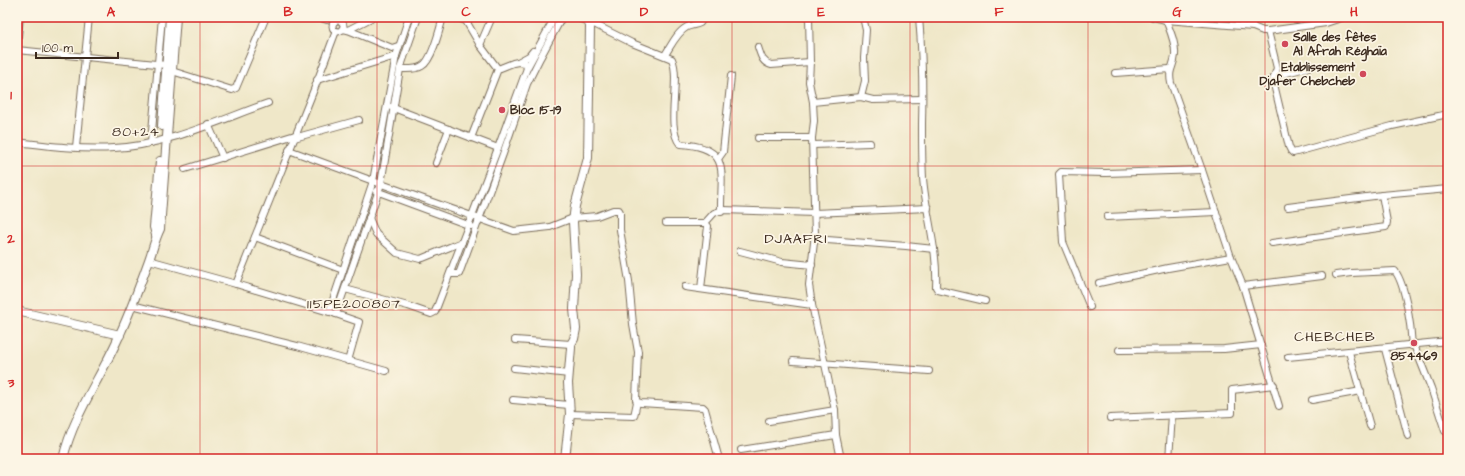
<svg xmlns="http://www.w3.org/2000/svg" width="1465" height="476" viewBox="0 0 1465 476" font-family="'Architects Daughter',sans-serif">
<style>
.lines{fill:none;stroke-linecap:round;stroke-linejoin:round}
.minor-casing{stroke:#7a6c5a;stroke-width:8}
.tertiary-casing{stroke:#7a6c5a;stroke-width:10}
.minor{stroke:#fff;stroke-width:6}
.tertiary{stroke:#fff;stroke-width:8}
.grid{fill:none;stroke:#d62828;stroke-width:1;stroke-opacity:0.55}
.poi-dot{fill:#d1495b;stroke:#fcf5e5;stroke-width:1.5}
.labels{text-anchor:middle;stroke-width:3.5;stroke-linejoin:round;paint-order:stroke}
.poi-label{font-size:12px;font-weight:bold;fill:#3b2a1e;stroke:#fcf5e5;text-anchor:start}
.quarter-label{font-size:14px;letter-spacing:1px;fill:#3b2a1e;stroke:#fcf5e5}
.neatline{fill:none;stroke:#d62828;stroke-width:1.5}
.grid-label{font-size:13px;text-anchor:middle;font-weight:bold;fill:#d62828}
</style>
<rect width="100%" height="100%" fill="#fcf5e5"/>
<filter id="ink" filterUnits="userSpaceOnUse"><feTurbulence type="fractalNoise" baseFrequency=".025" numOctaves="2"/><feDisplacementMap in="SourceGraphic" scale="8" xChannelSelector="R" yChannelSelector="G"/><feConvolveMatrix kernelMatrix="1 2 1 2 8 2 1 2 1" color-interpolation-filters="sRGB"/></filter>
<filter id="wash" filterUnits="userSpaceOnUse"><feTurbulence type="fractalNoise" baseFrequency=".012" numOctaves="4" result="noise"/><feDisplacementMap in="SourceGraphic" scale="16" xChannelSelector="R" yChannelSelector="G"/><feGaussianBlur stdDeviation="0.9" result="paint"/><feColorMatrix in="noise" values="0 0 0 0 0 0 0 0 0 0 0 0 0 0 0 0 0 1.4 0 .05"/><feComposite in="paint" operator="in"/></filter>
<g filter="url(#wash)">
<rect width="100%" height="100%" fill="#efe7c8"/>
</g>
<g filter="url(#ink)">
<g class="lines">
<defs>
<g id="minor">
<polyline points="318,17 327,20 327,17"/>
<polyline points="409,17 396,56 373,181 514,231 550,227 573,218 597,216 613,210 619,210 620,212 620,230 629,281 633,324 638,352 636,400 637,402 641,403 703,407 705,409 719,459"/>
<polyline points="457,17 466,21 480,45 498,69 471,138"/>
<polyline points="809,17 810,62 809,82 813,102 814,121 812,138 815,234 809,285 812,305 835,410 836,435 841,459"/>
<path d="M919,17C922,52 923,88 922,124C922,142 922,160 923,178C926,215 938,250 936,287L938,290L985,301"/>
<polyline points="1153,17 1166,20 1253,27 1263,31 1268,31 1326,23 1344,17"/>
<polyline points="1250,17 1253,27"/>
<path d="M1166,20C1170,31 1176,43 1175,55C1174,67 1168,69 1171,83L1202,170L1231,257L1243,286L1279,406"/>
<circle cx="338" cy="26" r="5.5"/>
<path d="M588,21L632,43L672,59C681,80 665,126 680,144C733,147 720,173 721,212"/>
<polyline points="342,29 348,30 392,48 398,46"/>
<polyline points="348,30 373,17"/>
<polyline points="1268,31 1277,68 1273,80 1289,147 1291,151 1293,153 1392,126 1448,114"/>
<polyline points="480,45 492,17"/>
<polyline points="17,46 20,17"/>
<path d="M758,47C761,56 762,62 771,65L810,62"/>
<polyline points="17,50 166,65"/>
<path d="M665,55C671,46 677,32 687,27C691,25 696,25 700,23L704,17"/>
<polyline points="527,68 525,63 518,62 529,56 533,51"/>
<path d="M400,69C407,69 416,70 422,66C432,61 440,28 443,17"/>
<polyline points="498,69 513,63 518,62"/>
<polyline points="172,71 232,90 236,88 266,17"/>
<polyline points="1115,73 1170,69"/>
<polyline points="1275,76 1313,66"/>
<polyline points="317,80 396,56"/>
<polyline points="861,97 865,81 864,58 866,30 863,17"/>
<polyline points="813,102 861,97 873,100 922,99"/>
<polyline points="391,107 498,148"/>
<polyline points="208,124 223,158"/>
<polyline points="294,138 359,120"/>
<polyline points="758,138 812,138"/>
<path d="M17,142C49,146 82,150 114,148C165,146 220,120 268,103"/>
<polyline points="151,143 162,17"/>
<polyline points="813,145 870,143"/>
<polyline points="76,147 89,17"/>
<polyline points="718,159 723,152 731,76"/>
<polyline points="436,163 449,129"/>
<polyline points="185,169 295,135"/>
<polyline points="376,191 471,226"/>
<polyline points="1288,207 1382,195 1448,189"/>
<polyline points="1107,217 1216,212"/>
<polyline points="369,218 376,234 397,253 420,259 423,258 462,242"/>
<polyline points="666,223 705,223"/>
<polyline points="255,237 343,270"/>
<polyline points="814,239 906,246 934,249"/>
<polyline points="1272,243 1386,227 1387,222 1382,195"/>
<polyline points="740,251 782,262 812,265"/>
<polyline points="149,260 236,284 329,312 373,181 289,150"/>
<polyline points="450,274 459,274 503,154 527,84 540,58 562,17"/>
<path d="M1336,275L1351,273L1395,271C1406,286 1411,326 1412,346"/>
<polyline points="1099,283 1168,268 1231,257"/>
<polyline points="236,284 315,87 336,31"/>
<polyline points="1243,286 1322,276"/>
<polyline points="685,287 812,305"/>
<polyline points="345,289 408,306 431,314 435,312 498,148 527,68 555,17"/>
<polyline points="701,289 708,226 705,223 714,213 723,210 814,213 928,208"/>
<polyline points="132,305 297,346 386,371"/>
<polyline points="1090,307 1063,242 1059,174 1061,172 1106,173 1202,170"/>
<polyline points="333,313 359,322 348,361"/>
<polyline points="336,314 381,184 400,69 418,17"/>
<polyline points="515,340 571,344"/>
<polyline points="1414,345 1431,388 1445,431"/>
<polyline points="1385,349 1408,436"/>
<polyline points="1119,350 1224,349 1261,345"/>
<polyline points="1349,352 1370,426"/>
<polyline points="1288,357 1448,341"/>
<polyline points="793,361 929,371"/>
<polyline points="514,368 569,374"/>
<polyline points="513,400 569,405"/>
<polyline points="1312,400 1361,391"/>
<polyline points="570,414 634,416 637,402"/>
<polyline points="1110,418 1232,413 1232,390 1274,385"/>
<polyline points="769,421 835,410"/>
<polyline points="741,450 836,435"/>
<polyline points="1169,459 1172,415"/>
</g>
<g id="tertiary">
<polyline points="162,126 170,17"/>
<polyline points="156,235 154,227 160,161"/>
<polyline points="17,311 120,335"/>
<path d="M63,459C73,415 102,376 120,334C131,310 140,285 149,260C153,249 155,239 160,229L176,17"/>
<polyline points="565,459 570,414 568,383 571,348 571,344 574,339 576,329 574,309 576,274 573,222 575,206 588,158 590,26 588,21 579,17"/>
</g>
</defs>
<use href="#minor" class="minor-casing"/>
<use href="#tertiary" class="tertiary-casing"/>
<use href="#minor" class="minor"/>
<use href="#tertiary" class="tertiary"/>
</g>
</g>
<path class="grid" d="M200,17V459M377,17V459M555,17V459M732,17V459M910,17V459M1088,17V459M1265,17V459M17,166H1448M17,310H1448"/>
<g class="poi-dot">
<circle cx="1285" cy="44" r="4"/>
<circle cx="1363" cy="74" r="4"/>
<circle cx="502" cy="110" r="4"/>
<circle cx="1414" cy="343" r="4"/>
</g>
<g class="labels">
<g class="poi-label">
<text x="1293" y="41">Salle des fêtes<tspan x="1293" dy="14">Al Afrah Réghaïa</tspan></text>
<text x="1355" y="71" text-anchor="end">Etablissement<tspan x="1355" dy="14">Djafer Chebcheb</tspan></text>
<text x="510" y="114">Bloc 15-19</text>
<text x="1414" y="360" text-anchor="middle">854469</text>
</g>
<g class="quarter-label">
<text x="136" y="136">80+24</text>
<text x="796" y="243">DJAAFRI</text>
<text x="354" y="308">115PE200807</text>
<text x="1335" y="341">CHEBCHEB</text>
</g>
</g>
<rect width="1465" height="476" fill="none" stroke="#fcf5e5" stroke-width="44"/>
<path d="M36 52v6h82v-6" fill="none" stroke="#3b2a1e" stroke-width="2"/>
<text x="42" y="52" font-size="12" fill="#3b2a1e" stroke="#fcf5e5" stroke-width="3" paint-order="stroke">100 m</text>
<rect x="22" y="22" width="1421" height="432" class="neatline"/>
<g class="grid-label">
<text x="111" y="16">A</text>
<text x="288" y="16">B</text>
<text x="466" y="16">C</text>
<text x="644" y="16">D</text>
<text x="821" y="16">E</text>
<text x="999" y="16">F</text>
<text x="1177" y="16">G</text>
<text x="1354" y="16">H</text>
<text x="11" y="99">1</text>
<text x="11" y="243">2</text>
<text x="11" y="387">3</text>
</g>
</svg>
